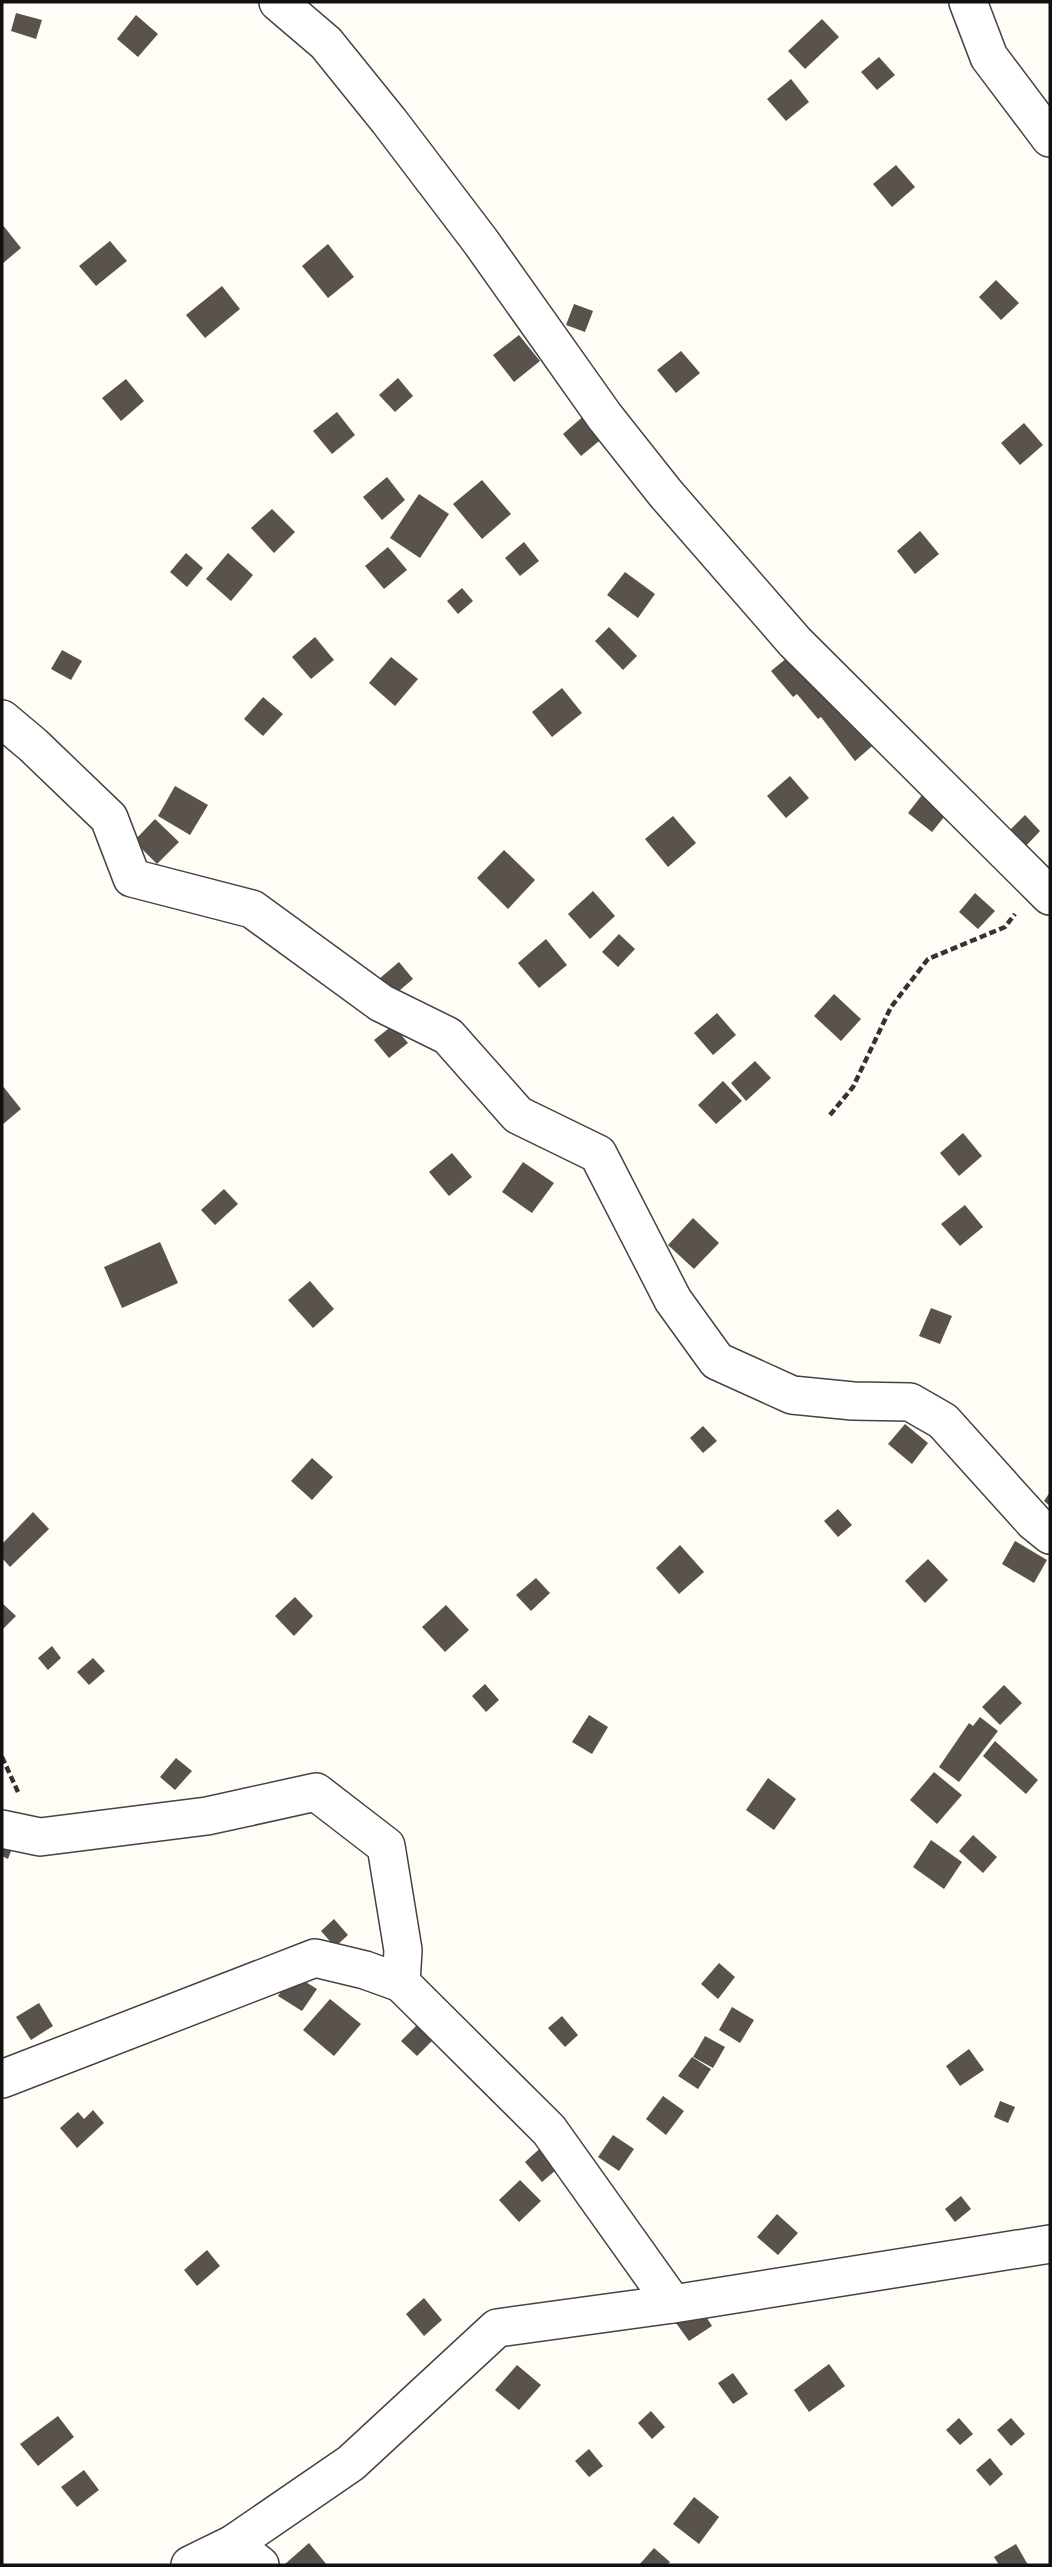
<svg xmlns="http://www.w3.org/2000/svg" width="1052" height="2567" viewBox="0 0 1052 2567" font-family="Spectral,serif">
<style>
.building{fill:#5a524d}
.lines{fill:none;stroke-linecap:round;stroke-linejoin:round}
.minor-casing{stroke:#444;stroke-width:40}
.path{stroke:#333;stroke-width:4.5;stroke-dasharray:7 3.5;stroke-linecap:butt}
.minor{stroke:#fff;stroke-width:37}
</style>
<rect width="100%" height="100%" fill="#fffdf5"/>
<g class="building">
<polygon points="16,13 42,20 36,39 11,31"/>
<polygon points="136,15 158,34 138,57 117,39"/>
<polygon points="822,19 839,37 805,69 788,51"/>
<polygon points="879,57 895,75 877,90 861,72"/>
<polygon points="791,79 809,102 786,121 767,99"/>
<polygon points="896,165 915,187 892,207 873,184"/>
<polygon points="2,224 21,248 2,264"/>
<polygon points="110,241 127,261 96,286 79,266"/>
<polygon points="328,244 354,277 328,298 302,266"/>
<polygon points="996,280 1019,303 1001,320 979,297"/>
<polygon points="222,286 240,309 205,338 186,315"/>
<polygon points="574,304 593,311 585,332 566,325"/>
<polygon points="519,335 540,361 514,382 493,355"/>
<polygon points="681,351 700,373 676,393 657,370"/>
<polygon points="398,378 413,396 395,412 379,395"/>
<polygon points="126,379 144,401 121,421 102,398"/>
<polygon points="337,412 355,435 332,454 313,431"/>
<polygon points="586,414 604,437 581,456 563,434"/>
<polygon points="1024,423 1043,445 1020,465 1001,443"/>
<polygon points="387,477 405,500 382,520 363,497"/>
<polygon points="482,480 511,514 482,539 453,504"/>
<polygon points="419,494 449,514 420,558 390,538"/>
<polygon points="272,509 295,532 274,553 251,528"/>
<polygon points="920,531 939,554 915,574 897,551"/>
<polygon points="524,542 539,561 520,576 505,558"/>
<polygon points="388,547 407,570 384,589 365,566"/>
<polygon points="186,553 203,568 187,587 170,572"/>
<polygon points="228,553 253,575 231,601 206,579"/>
<polygon points="625,572 655,594 638,618 607,595"/>
<polygon points="462,588 473,601 458,614 447,601"/>
<polygon points="609,627 637,656 623,670 595,641"/>
<polygon points="315,637 334,660 311,679 292,657"/>
<polygon points="62,650 82,661 71,680 51,669"/>
<polygon points="391,657 418,679 395,706 369,683"/>
<polygon points="788,657 810,684 818,677 878,741 855,761 821,717 818,719 797,694 793,697 771,671"/>
<polygon points="562,688 582,713 552,737 532,712"/>
<polygon points="263,697 283,714 263,736 244,719"/>
<polygon points="790,776 809,798 786,818 767,796"/>
<polygon points="175,786 208,805 190,835 158,816"/>
<polygon points="929,786 953,806 932,832 908,813"/>
<polygon points="1025,815 1040,831 1024,848 1008,832"/>
<polygon points="673,816 696,843 668,867 645,839"/>
<polygon points="155,819 179,842 157,864 134,841"/>
<polygon points="504,850 535,880 508,909 477,878"/>
<polygon points="593,891 615,916 590,939 568,914"/>
<polygon points="975,893 995,911 978,929 959,912"/>
<polygon points="619,934 635,949 618,967 602,952"/>
<polygon points="546,939 567,965 539,988 518,963"/>
<polygon points="399,962 413,979 393,996 379,979"/>
<polygon points="834,994 861,1019 841,1041 814,1016"/>
<polygon points="717,1013 736,1035 713,1055 694,1033"/>
<polygon points="393,1025 408,1043 389,1058 374,1040"/>
<polygon points="755,1061 771,1078 746,1101 731,1083"/>
<polygon points="723,1081 742,1101 716,1124 698,1105"/>
<polygon points="2,1085 21,1109 2,1125"/>
<polygon points="963,1133 982,1156 959,1176 940,1153"/>
<polygon points="452,1153 472,1177 449,1196 429,1172"/>
<polygon points="523,1162 554,1183 532,1213 502,1192"/>
<polygon points="224,1189 238,1204 215,1225 201,1210"/>
<polygon points="965,1205 983,1227 960,1246 941,1224"/>
<polygon points="693,1218 719,1243 694,1269 668,1245"/>
<polygon points="160,1242 178,1283 122,1308 104,1267"/>
<polygon points="310,1281 334,1309 313,1328 288,1300"/>
<polygon points="931,1308 952,1316 940,1344 919,1336"/>
<polygon points="905,1424 928,1443 912,1464 888,1444"/>
<polygon points="703,1426 717,1441 703,1453 690,1438"/>
<polygon points="312,1458 333,1477 312,1500 291,1481"/>
<polygon points="1050,1492 1050,1506 1044,1501"/>
<polygon points="838,1509 852,1525 838,1537 824,1521"/>
<polygon points="33,1512 49,1529 10,1567 2,1558 2,1544"/>
<polygon points="1015,1541 1047,1560 1034,1583 1002,1564"/>
<polygon points="680,1545 704,1572 679,1594 656,1568"/>
<polygon points="928,1559 948,1580 925,1603 905,1581"/>
<polygon points="536,1578 550,1593 531,1611 516,1595"/>
<polygon points="295,1597 313,1616 294,1636 275,1616"/>
<polygon points="2,1603 16,1616 2,1630"/>
<polygon points="446,1605 469,1630 445,1652 422,1627"/>
<polygon points="52,1646 61,1658 48,1670 38,1658"/>
<polygon points="93,1658 105,1671 89,1685 77,1672"/>
<polygon points="485,1684 499,1700 486,1712 472,1696"/>
<polygon points="1004,1685 1022,1703 1000,1725 982,1707"/>
<polygon points="589,1715 608,1727 592,1754 572,1742"/>
<polygon points="980,1717 998,1731 959,1782 939,1767 969,1723 973,1726"/>
<polygon points="995,1741 1038,1780 1026,1794 983,1756"/>
<polygon points="176,1758 192,1771 175,1790 160,1777"/>
<polygon points="934,1772 962,1795 937,1824 910,1800"/>
<polygon points="768,1778 796,1799 774,1830 746,1810"/>
<polygon points="2,1833 16,1838 8,1859 2,1856"/>
<polygon points="973,1835 997,1857 983,1873 959,1851"/>
<polygon points="931,1840 962,1862 944,1889 913,1867"/>
<polygon points="334,1919 348,1935 335,1947 321,1931"/>
<polygon points="719,1963 735,1977 718,1999 701,1984"/>
<polygon points="293,1974 317,1989 302,2011 278,1996"/>
<polygon points="330,1999 361,2024 334,2056 303,2030"/>
<polygon points="39,2003 53,2026 31,2040 16,2017"/>
<polygon points="732,2007 754,2020 740,2043 719,2030"/>
<polygon points="562,2016 578,2035 565,2047 548,2028"/>
<polygon points="420,2022 435,2038 417,2056 401,2041"/>
<polygon points="705,2036 725,2047 713,2068 693,2057"/>
<polygon points="969,2049 984,2070 960,2086 946,2066"/>
<polygon points="692,2057 711,2069 698,2089 678,2076"/>
<polygon points="663,2096 684,2111 666,2135 646,2119"/>
<polygon points="1000,2101 1015,2107 1008,2123 994,2117"/>
<polygon points="93,2110 104,2123 77,2148 60,2128 78,2112 84,2119"/>
<polygon points="613,2135 634,2149 619,2171 598,2157"/>
<polygon points="546,2143 564,2163 542,2182 525,2162"/>
<polygon points="520,2180 541,2201 519,2222 499,2200"/>
<polygon points="961,2196 971,2209 955,2222 945,2209"/>
<polygon points="777,2214 798,2233 778,2255 757,2237"/>
<polygon points="207,2250 220,2266 197,2286 184,2270"/>
<polygon points="424,2298 442,2320 424,2336 406,2314"/>
<polygon points="700,2307 712,2326 689,2341 676,2323"/>
<polygon points="829,2364 845,2386 809,2412 794,2390"/>
<polygon points="517,2365 541,2385 519,2410 495,2390"/>
<polygon points="733,2373 748,2394 733,2404 718,2383"/>
<polygon points="651,2411 665,2427 652,2439 638,2423"/>
<polygon points="58,2416 74,2437 38,2466 20,2444"/>
<polygon points="959,2418 973,2434 960,2445 946,2430"/>
<polygon points="1011,2418 1025,2434 1011,2446 997,2430"/>
<polygon points="589,2449 603,2466 589,2477 575,2461"/>
<polygon points="990,2458 1003,2474 990,2486 976,2470"/>
<polygon points="84,2470 99,2490 77,2507 61,2487"/>
<polygon points="694,2497 719,2517 699,2544 673,2524"/>
<polygon points="309,2543 327,2565 286,2565 285,2564"/>
<polygon points="1016,2544 1028,2565 999,2565 994,2557"/>
<polygon points="654,2548 670,2562 667,2565 639,2565"/>
</g>
<g class="lines">
<defs>
<g id="minor">
<polyline points="278,2 326,43 389,121 481,242 605,417 666,494 795,642 1050,896"/>
<polyline points="968,2 989,57 1050,138"/>
<polyline points="2,719 33,745 109,818 132,878 252,909 381,1003 448,1036 518,1115 598,1154 673,1300 717,1361 792,1395 853,1401 910,1402 943,1421 1034,1522 1050,1535"/>
<polyline points="2,1829 40,1837 207,1816 316,1792 386,1846 403,1950 401,1983 549,2130 673,2304"/>
<polyline points="2,2079 315,1958 365,1970 401,1983"/>
<polyline points="233,2544 260,2565"/>
<polyline points="190,2565 233,2544 351,2463 497,2328 673,2304 1050,2244"/>
</g>
</defs>
<use href="#minor" class="minor-casing"/>
<g class="path">
<polyline points="830,1115 853,1087 891,1007 928,959 1005,927 1015,914"/>
<polyline points="2,1757 18,1792"/>
</g>
<use href="#minor" class="minor"/>
</g>
<rect width="1052" height="2567" fill="none" stroke="#111111" stroke-width="7"/>
</svg>
